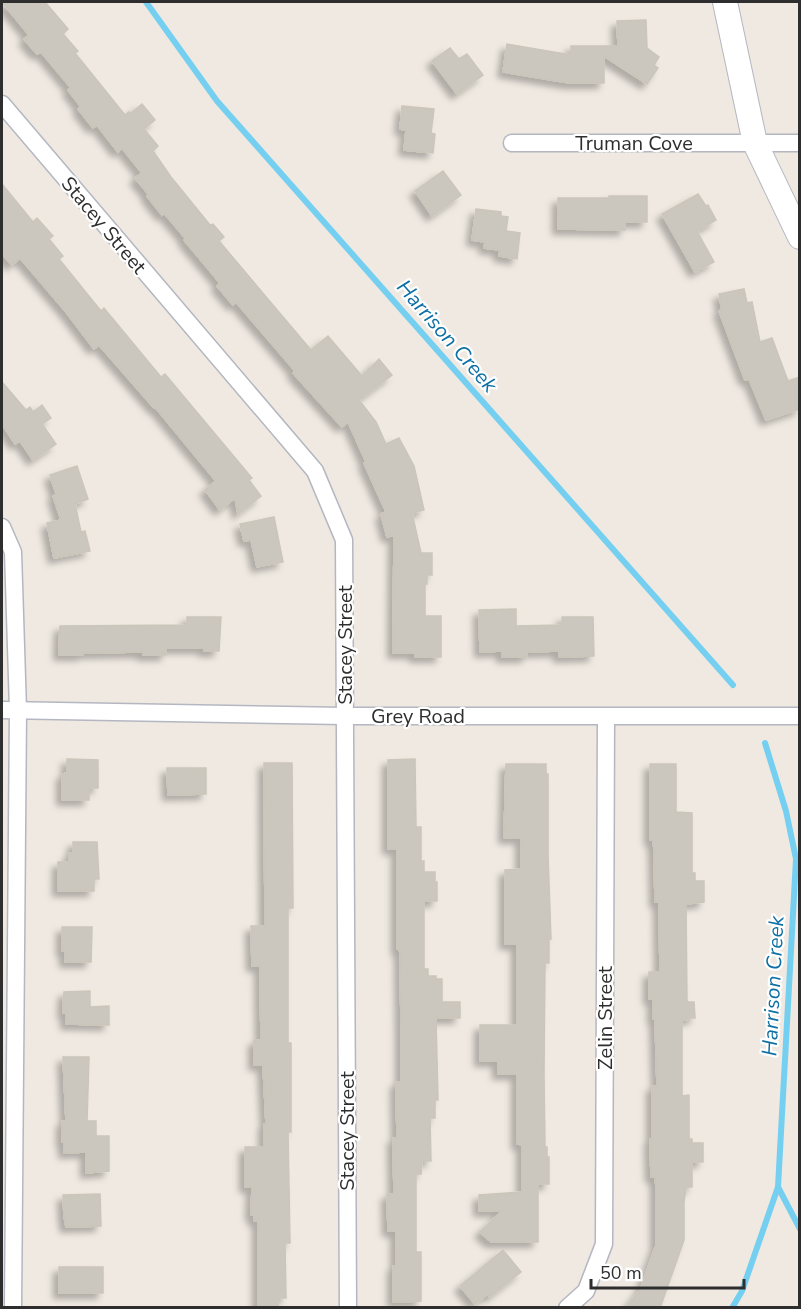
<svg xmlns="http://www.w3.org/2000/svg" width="801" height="1309" viewBox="0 0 801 1309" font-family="'Nunito Sans',sans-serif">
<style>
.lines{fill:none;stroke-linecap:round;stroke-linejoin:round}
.stream{stroke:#75cff0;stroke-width:6}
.building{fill:#cbc7bf;stroke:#cbc5ba;stroke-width:1.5;filter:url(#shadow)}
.street-casing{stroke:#b4b7c1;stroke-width:19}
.secondary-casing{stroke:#b4b7c1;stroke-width:26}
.street{stroke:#fff;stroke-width:16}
.secondary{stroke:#fff;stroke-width:24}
.labels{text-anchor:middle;stroke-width:4.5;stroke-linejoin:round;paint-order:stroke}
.street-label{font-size:20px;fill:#2e2e2e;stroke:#fff}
.water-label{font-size:21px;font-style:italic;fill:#0d6fa3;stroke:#fff}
</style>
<defs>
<filter id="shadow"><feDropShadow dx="-5.5" dy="5.5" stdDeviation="3" flood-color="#0004"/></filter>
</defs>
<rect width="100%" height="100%" fill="#efe9e1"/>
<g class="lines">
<g class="stream">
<polyline points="146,2 217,101 733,685"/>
<polyline points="765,743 786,811 796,859 778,1187 800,1229"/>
<polyline points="732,1308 742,1291 778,1187"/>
</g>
</g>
<g class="building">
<polygon points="2,2 45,2 68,29 63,34 78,51 75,53 125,115 129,112 131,113 142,104 155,120 144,129 158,146 153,151 171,177 210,225 213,224 224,237 219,241 311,350 328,336 362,376 379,359 392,375 359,400 376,422 386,444 399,438 414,466 424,510 412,513 421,553 432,553 432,575 427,575 427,584 425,584 425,616 441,616 441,657 415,657 415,653 393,653 394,535 387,537 381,514 386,512 364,463 366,462 348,422 342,427 293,373 295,371 236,302 233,305 217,286 220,283 184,240 186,239 164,213 162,215 147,196 149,195 135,178 142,173 122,148 118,152 97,125 93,128 78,109 81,107 68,90 71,88 41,52 37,54 24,39 29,35"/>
<polygon points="646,20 647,48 659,57 654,65 658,68 647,84 604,56 604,83 569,83 503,72 507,44 571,55 571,46 618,46 617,21"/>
<polygon points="450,48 459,59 467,54 483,75 457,94 432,61"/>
<polygon points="402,106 434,109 431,133 435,134 433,153 404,150 406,130 400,129"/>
<polygon points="443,171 461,195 432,216 415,191"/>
<polygon points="2,184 33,222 37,218 53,236 49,239 63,256 59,259 101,311 104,308 161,377 165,374 252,478 249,480 261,496 238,514 235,498 220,510 205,490 216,481 155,407 154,408 99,345 94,349 66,312 20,258 12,265 2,254"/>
<polygon points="698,194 706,206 708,205 716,220 697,231 714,262 695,272 662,214"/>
<polygon points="609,196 647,196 647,222 625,222 625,230 558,229 558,198 609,198"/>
<polygon points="476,209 501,212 501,216 508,217 506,231 520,233 517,259 499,256 500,250 484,248 485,242 472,240"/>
<polygon points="744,289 747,303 752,302 760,342 772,338 788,381 800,377 800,409 766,420 749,379 745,380 719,311 722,310 719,294"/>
<polygon points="2,382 26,410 30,407 33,412 42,405 51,418 42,424 56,444 33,460 20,441 15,444 2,424"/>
<polygon points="77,466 88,499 75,504 81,532 85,531 90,551 54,558 47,523 61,520 53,496 56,494 50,475"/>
<polygon points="274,517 283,562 257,567 251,540 244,541 240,524"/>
<polygon points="516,609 516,626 562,625 562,617 593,617 594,656 559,657 559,651 527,652 527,657 502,657 502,651 480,652 479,610"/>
<polygon points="187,617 221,617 219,651 204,651 204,648 166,648 166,655 143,655 143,652 83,653 83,655 59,655 60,626 187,625"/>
<polygon points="67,759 98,760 98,788 89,788 89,800 62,800 62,774 67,773"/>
<polygon points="415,759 416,827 421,827 421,861 424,861 424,872 435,872 435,883 437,882 437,901 424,901 424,969 428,969 428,976 436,976 436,979 442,979 442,1002 460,1002 460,1018 436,1018 438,1100 435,1100 435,1118 430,1118 431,1161 422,1161 421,1174 416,1174 416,1252 421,1252 421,1301 393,1302 393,1266 396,1266 396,1231 388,1231 387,1194 394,1194 393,1138 397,1138 396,1082 401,1082 401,1025 400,953 399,949 397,949 397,849 388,849 388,760"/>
<polygon points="264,763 292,763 293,908 288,908 288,1043 291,1043 291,1132 288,1132 290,1243 285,1243 286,1298 278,1298 278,1308 258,1308 258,1220 254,1221 254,1215 251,1215 252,1187 245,1187 245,1147 264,1147 264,1124 266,1124 263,1065 254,1065 254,1040 261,1040 260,966 252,966 251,926 265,926"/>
<polygon points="506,764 546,764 546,774 548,774 548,855 551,939 549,939 549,963 545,963 544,1074 545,1147 547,1147 547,1157 549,1157 549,1184 538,1184 538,1242 491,1242 480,1232 502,1211 479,1211 479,1195 522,1192 522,1145 517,1144 517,1074 498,1074 498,1061 480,1061 480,1025 517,1025 517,944 505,944 505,870 521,869 521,838 504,838"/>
<polygon points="650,764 676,764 676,812 692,813 692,873 695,873 695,881 704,881 704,902 686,904 687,1002 694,1002 695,1018 687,1018 687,1020 682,1020 682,1096 689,1095 689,1139 692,1139 692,1143 703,1143 703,1162 692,1162 692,1187 686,1187 684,1202 684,1240 660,1308 626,1308 640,1290 656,1245 656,1187 655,1177 651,1177 650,1139 652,1139 652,1086 657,1086 655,1019 653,1019 653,999 649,999 649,972 660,972 659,902 655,902 654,850 653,840 650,840"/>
<polygon points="167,768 206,768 206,794 168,795"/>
<polygon points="73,842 97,842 99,879 94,879 94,891 58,891 58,862 69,862 69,853 73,853"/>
<polygon points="62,927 92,927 91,962 65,962 65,951 62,951"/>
<polygon points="90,991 90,1007 109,1006 109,1025 66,1024 66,1013 63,1013 64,992"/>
<polygon points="63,1057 89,1057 87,1121 96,1121 96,1136 109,1136 109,1171 86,1173 86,1152 64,1153 64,1142 62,1142 62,1121 66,1121"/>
<polygon points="100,1194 101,1226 66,1227 64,1216 63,1195"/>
<polygon points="503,1250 521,1272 490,1297 488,1294 475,1304 460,1286"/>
<rect x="59" y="1267" width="44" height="26"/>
</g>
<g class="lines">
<defs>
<g id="street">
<polyline points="2,104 315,471 344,540 348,1308"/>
<polyline points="512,143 800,143"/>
<polyline points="2,527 13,552 18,710 13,1308"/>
<polyline points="2,710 345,716 800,716"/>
<polyline points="567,1308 586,1291 604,1244 606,717"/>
</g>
<polyline id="secondary" points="725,2 755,143 800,237"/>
</defs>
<use href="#street" class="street-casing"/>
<use href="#secondary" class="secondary-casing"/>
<use href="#street" class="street"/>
<use href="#secondary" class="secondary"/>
</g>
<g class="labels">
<g class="street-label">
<text x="634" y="150">Truman Cove</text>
<text transform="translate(104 225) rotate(50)" y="7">Stacey Street</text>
<text transform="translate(345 645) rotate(-90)" y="7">Stacey Street</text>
<text x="418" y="723">Grey Road</text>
<text transform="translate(605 1018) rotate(-90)" y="7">Zelin Street</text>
<text transform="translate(347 1131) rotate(-90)" y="7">Stacey Street</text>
</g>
<g class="water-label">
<text transform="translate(447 336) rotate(49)" y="7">Harrison Creek</text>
<text transform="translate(773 986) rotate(-87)" y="7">Harrison Creek</text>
</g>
</g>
<rect width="801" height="1309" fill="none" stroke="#2e2e2e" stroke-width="6"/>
<path d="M591 1279v9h153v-9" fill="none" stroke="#2e2e2e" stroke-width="3"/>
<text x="600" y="1279" font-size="18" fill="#2e2e2e" stroke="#ffffff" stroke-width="4.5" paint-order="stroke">50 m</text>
</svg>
